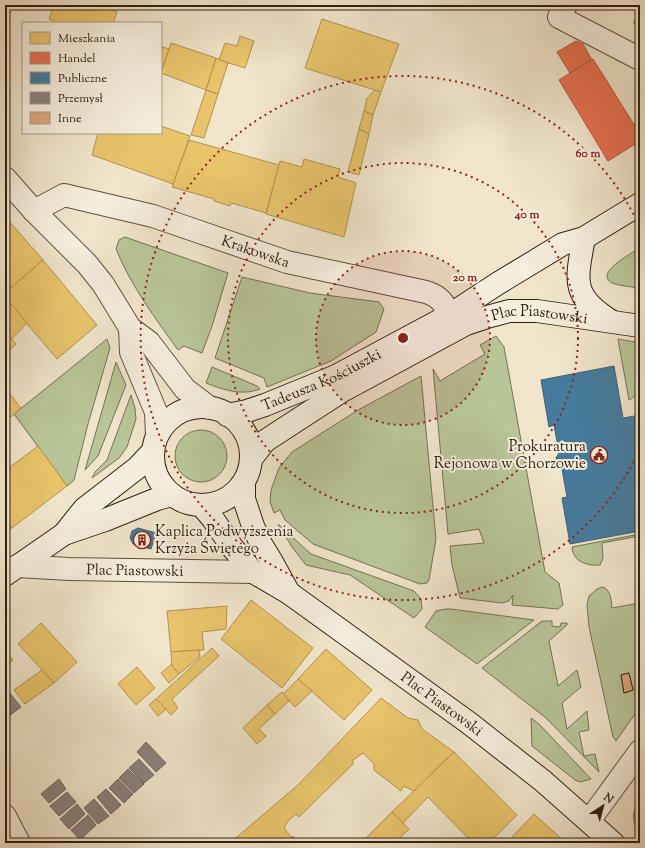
<svg xmlns="http://www.w3.org/2000/svg" width="645" height="848" viewBox="0 0 645 848" font-family="'Sorts Mill Goudy',serif">
<style>
.green{fill:#b8c598;stroke:#747254;fill-rule:evenodd}
.homes{fill:#e9c46a;stroke:#b2934f}
.shops{fill:#e76f51;stroke:#b0573e}
.public{fill:#457b9d;stroke:#3f6073}
.industry{fill:#8a817c;stroke:#6f645c}
.building{fill:#dea47d;stroke:#302010}
.lines{fill:none;stroke-linecap:round;stroke-linejoin:round}
.street-casing{stroke:#60513f;stroke-width:24}
.secondary-casing{stroke:#302010;stroke-width:24}
.street{stroke:#f5eedd;stroke-width:22}
.secondary{stroke:#f5eedd;stroke-width:22}
.ring{fill:none;stroke:#8f2418;stroke-width:2;stroke-dasharray:2 4}
.labels{text-anchor:middle;stroke-width:4;stroke-linejoin:round;paint-order:stroke}
.street-label{font-size:15px;fill:#302010;stroke:#f5eedd}
.poi-label{font-size:15px;fill:#302010;stroke:#f5eedd;text-anchor:end}
.centre{fill:#8f2418;stroke:#f5eedd;stroke-width:2}
.ring-label{font-size:12px;text-anchor:middle;font-weight:bold;fill:#8f2418;stroke:#f5eedd;stroke-width:4;stroke-linejoin:round;paint-order:stroke}
</style>
<rect width="100%" height="100%" fill="#f0e5cb"/>
<filter id="stains"><feTurbulence type="fractalNoise" baseFrequency=".005" numOctaves="4"/><feColorMatrix values="0 0 0 0 .2 0 0 0 0 .09 0 0 0 0 .02 0 0 0 .5 -.17"/></filter>
<radialGradient id="worn" r=".72"><stop offset=".6" stop-color="#630" stop-opacity="0"/><stop offset="1" stop-color="#630" stop-opacity=".3"/></radialGradient>
<g class="green">
<path d="M125,237L228,273L212,326L202,353L184,346L178,350C155,318 131,286 116,249L119,240Z"/>
<path d="M640,248V269L637,288C629,286 619,286 612,283C593,273 634,252 640,248Z"/>
<polygon points="242,277 310,293 379,302 384,309 376,332 331,361 267,387 264,378 215,358"/>
<polygon points="496,336 504,347 545,572 559,583 563,605 558,609 512,605 513,595 509,601 502,603 460,598 452,565 450,546 484,543 479,529 448,534 433,369 440,381 485,354 480,345"/>
<polygon points="107,339 110,348 88,424 74,480 67,486 14,414"/>
<path d="M618,339L640,343C640,357 644,395 629,400Z"/>
<polygon points="116,362 126,385 98,456 85,470"/>
<path d="M212,367L257,386L260,389C241,396 224,390 206,383Z"/>
<polygon points="421,376 436,539 429,580 427,583 420,584 313,544 285,520 280,510 274,513 270,502 271,490 279,468 292,452 358,410"/>
<polygon points="131,395 135,408 136,419 127,447 119,458 92,478 95,472 107,460"/>
<circle cx="201" cy="456" r="26"/>
<polygon points="278,524 311,554 414,591 421,599 422,609 414,618 350,575 306,565 292,547"/>
<path d="M640,534V536L602,543L603,558L600,565C587,566 573,562 572,547Z"/>
<path d="M602,587C611,589 611,600 612,608L640,603V707L616,741L613,737L589,627L587,605L589,596L597,589ZM629,673L633,690L624,693L621,675Z"/>
<polygon points="445,609 451,609 534,620 477,664 425,627 436,611"/>
<polygon points="542,621 552,621 552,626 560,627 561,623 567,623 567,625 549,641 558,686 577,670 581,687 562,703 567,729 587,711 589,730 579,732 584,756 595,754 599,772 546,718 482,668"/>
<polygon points="531,718 540,725 591,779 580,782 575,780 532,746"/>
<path d="M640,799V833C631,825 632,808 640,799Z"/>
</g>
<g class="homes">
<polygon points="54,5 99,5 117,12 113,23 59,23 49,19"/>
<polygon points="640,12 640,27 633,23"/>
<polygon points="322,19 399,44 381,92 305,68"/>
<polygon points="240,36 254,41 245,68 219,60 225,43 237,46"/>
<polygon points="171,43 216,58 206,90 161,73"/>
<polygon points="161,46 169,49 161,72"/>
<polygon points="216,58 228,63 218,94 206,90"/>
<polygon points="206,90 218,94 204,138 191,135"/>
<polygon points="375,90 381,92 373,115 364,111 367,98"/>
<polygon points="364,111 373,115 369,134 359,129"/>
<polygon points="161,126 190,136 173,184 92,155 98,133 161,133"/>
<polygon points="359,129 369,134 359,175 348,172"/>
<polygon points="189,140 279,165 266,213 231,203 230,206 214,201 214,199 172,187"/>
<polygon points="304,159 340,169 338,177 356,183 344,237 266,214 280,161 302,167"/>
<polygon points="8,220 43,260 5,293 5,222"/>
<polygon points="43,260 97,325 57,359 5,298 5,293"/>
<polygon points="640,269 640,289 636,289"/>
<polygon points="6,298 27,323 12,339 5,332"/>
<polygon points="5,332 16,344 5,355"/>
<polygon points="5,388 21,408 5,422"/>
<polygon points="38,446 67,486 12,528 5,519 5,471"/>
<polygon points="5,519 12,528 5,534"/>
<polygon points="251,600 313,648 282,688 221,639"/>
<polygon points="227,606 226,629 202,632 204,650 171,652 167,611"/>
<polygon points="41,623 77,662 54,683 18,644"/>
<polygon points="212,648 219,656 172,699 178,708 171,715 156,699"/>
<polygon points="326,649 372,690 344,720 298,679"/>
<polygon points="5,650 13,660 5,667"/>
<polygon points="199,650 200,657 179,674 172,666 171,652"/>
<polygon points="172,664 172,666 179,674 169,683 161,673"/>
<polygon points="137,667 155,688 136,705 118,684"/>
<polygon points="42,670 54,683 25,704 14,690"/>
<polygon points="298,679 312,691 295,707 283,694"/>
<polygon points="282,692 289,701 275,714 267,705"/>
<polygon points="381,698 408,718 418,720 422,729 454,752 414,791 403,786 401,791 374,770 374,764 363,753 353,760 353,764 299,817 296,814 288,821 284,828 292,838 293,836 299,843 230,843 299,784"/>
<polygon points="156,699 166,709 158,716 149,705"/>
<polygon points="267,705 275,714 259,729 266,736 257,744 243,728"/>
<polygon points="454,752 517,815 489,843 473,843 428,797 403,823 392,812"/>
<polygon points="392,812 409,829 395,843 361,843"/>
<polygon points="534,814 564,841 566,843 506,843"/>
</g>
<g class="shops">
<polygon points="576,41 583,44 592,60 570,73 557,52"/>
<polygon points="593,59 640,134 640,141 608,161 559,80"/>
</g>
<g class="public">
<polygon points="614,366 623,418 635,416 640,441 640,477 634,478 640,511 640,531 570,544 562,498 567,497 562,469 558,465 556,458 559,453 554,425 549,427 541,380"/>
<polygon points="138,528 156,533 151,549 133,544 130,538 132,531"/>
</g>
<g class="industry">
<polygon points="8,691 21,707 5,719 5,694"/>
<polygon points="146,742 166,763 156,772 137,752"/>
<polygon points="139,759 154,775 144,783 129,768"/>
<polygon points="128,769 144,784 134,793 119,778"/>
<polygon points="59,779 66,789 49,803 41,794"/>
<polygon points="118,779 133,794 124,803 109,788"/>
<polygon points="106,789 121,805 111,814 97,797"/>
<polygon points="67,792 76,802 59,816 50,806"/>
<polygon points="94,799 109,816 98,824 84,808"/>
<polygon points="77,804 85,814 69,829 60,819"/>
<polygon points="88,815 96,825 80,840 71,830"/>
</g>
<g class="building">
<circle cx="138" cy="537" r="3"/>
<polygon points="629,673 633,690 624,693 621,675"/>
</g>
<g class="lines">
<defs>
<g id="street">
<polyline points="566,5 559,17 640,59"/>
<polyline points="5,178 34,211 87,264 103,284 130,328 149,342 185,389 210,408"/>
<path id="s1" d="M34,211L64,195L153,216L287,262L426,292C446,298 453,315 444,334"/>
<polyline points="130,328 131,352 156,412 157,436"/>
<path id="s2" d="M17,566L69,569L253,572"/>
<polyline points="5,816 19,843"/>
<polyline points="589,821 640,751"/>
</g>
<g id="secondary">
<path d="M584,238C576,281 571,296 611,321"/>
<circle cx="202" cy="456" r="49"/>
<path id="s3" d="M227,415L247,411L265,405L336,376L448,316L497,284L563,244L584,238L640,204"/>
<path id="s4" d="M251,459L265,441L342,391L466,324L487,317L509,311H537L640,326"/>
<polyline points="244,482 244,499 253,526 261,544 272,562 289,593"/>
<path id="s5" d="M202,506L213,519L232,547L253,572L289,593L469,723L543,781L613,843"/>
<polyline points="64,534 84,509 137,468 153,451"/>
<polyline points="5,575 64,534 105,520 157,499 172,495"/>
</g>
</defs>
<use href="#street" class="street-casing"/>
<use href="#secondary" class="secondary-casing"/>
<use href="#street" class="street"/>
<use href="#secondary" class="secondary"/>
</g>
<circle cx="403" cy="338" r="87" fill="#8f2418" fill-opacity=".12"/>
<g class="ring">
<circle cx="403" cy="338" r="87"/>
<circle cx="403" cy="338" r="175"/>
<path d="M639 451A262 262 0 1 1 639 225"/>
</g>
<defs>
<symbol id="civic-ring" viewBox="-11 -11 22 22"><circle r="9.5" fill="#f5eedd" stroke="#8f2418" stroke-width="1.5"/><path d="M-.6-6.5H3V-4.5H.6V-3L4-1V1h2V6H-6V1h2V-1L-.6-3ZM-1.2 2.5V6h2.4V2.5Z" fill="#8f2418"/></symbol>
<symbol id="building-ring" viewBox="-11 -11 22 22"><circle r="9.5" fill="#f5eedd" stroke="#8f2418" stroke-width="1.5"/><path d="M-4-6H4V6H1V3H-1V6H-4ZM-2.5-4.3h1.7v1.8h-1.7ZM.8-4.3h1.7v1.8H.8ZM-2.5-1h1.7V.8h-1.7ZM.8-1h1.7V.8H.8Z" fill="#8f2418"/></symbol>
</defs>
<g fill-rule="evenodd">
<use href="#civic-ring" x="589" y="445" width="20" height="20"/>
<use href="#building-ring" x="132" y="530" width="20" height="20"/>
</g>
<g class="labels">
<g class="street-label">
<text dy="5" stroke="none"><textPath href="#s1" startOffset="234">Krakowska</textPath></text>
<text dy="5" stroke="none"><textPath href="#s4" startOffset="331">Plac Piastowski</textPath></text>
<text dy="5" stroke="none"><textPath href="#s3" startOffset="101">Tadeusza Kościuszki</textPath></text>
<text dy="5" stroke="none"><textPath href="#s2" startOffset="118">Plac Piastowski</textPath></text>
<text dy="5" stroke="none"><textPath href="#s5" startOffset="314">Plac Piastowski</textPath></text>
</g>
<g class="poi-label">
<text x="586" y="451">Prokuratura<tspan x="586" dy="17">Rejonowa w Chorzowie</tspan></text>
<text x="155" y="536" text-anchor="start">Kaplica Podwyższenia<tspan x="155" dy="17">Krzyża Świętego</tspan></text>
</g>
</g>
<circle cx="403" cy="338" r="6" class="centre"/>
<g class="ring-label">
<text x="588" y="157">60 m</text>
<text x="527" y="218">40 m</text>
<text x="465" y="281">20 m</text>
</g>
<rect width="645" height="848" fill="none" stroke="#f0e5cb" stroke-width="20"/>
<rect x="6" y="6" width="633" height="836" fill="none" stroke="#302010" stroke-width="2"/>
<rect x="10" y="10" width="625" height="828" fill="none" stroke="#302010"/>
<rect x="22" y="22" width="140" height="112" fill="#f5eedd" stroke="#a69c8b"/>
<rect x="30" y="32" width="20" height="12" fill="#e9c46a" stroke="#a69c8b"/>
<text x="58" y="42" font-size="12" fill="#302010">Mieszkania</text>
<rect x="30" y="52" width="20" height="12" fill="#e76f51" stroke="#a69c8b"/>
<text x="58" y="62" font-size="12" fill="#302010">Handel</text>
<rect x="30" y="72" width="20" height="12" fill="#457b9d" stroke="#a69c8b"/>
<text x="58" y="82" font-size="12" fill="#302010">Publiczne</text>
<rect x="30" y="92" width="20" height="12" fill="#8a817c" stroke="#a69c8b"/>
<text x="58" y="102" font-size="12" fill="#302010">Przemysł</text>
<rect x="30" y="112" width="20" height="12" fill="#dea47d" stroke="#a69c8b"/>
<text x="58" y="122" font-size="12" fill="#302010">Inne</text>
<g transform="translate(603 806) rotate(36)" stroke="#f5eedd" stroke-width="3" paint-order="stroke">
<path d="M0-3L7 15L0 10L-7 15Z" fill="#302010"/>
<text y="-6" font-size="11" font-weight="bold" text-anchor="middle" fill="#302010">N</text>
</g>
<rect width="100%" height="100%" filter="url(#stains)"/>
<rect width="100%" height="100%" fill="url(#worn)"/>
</svg>
